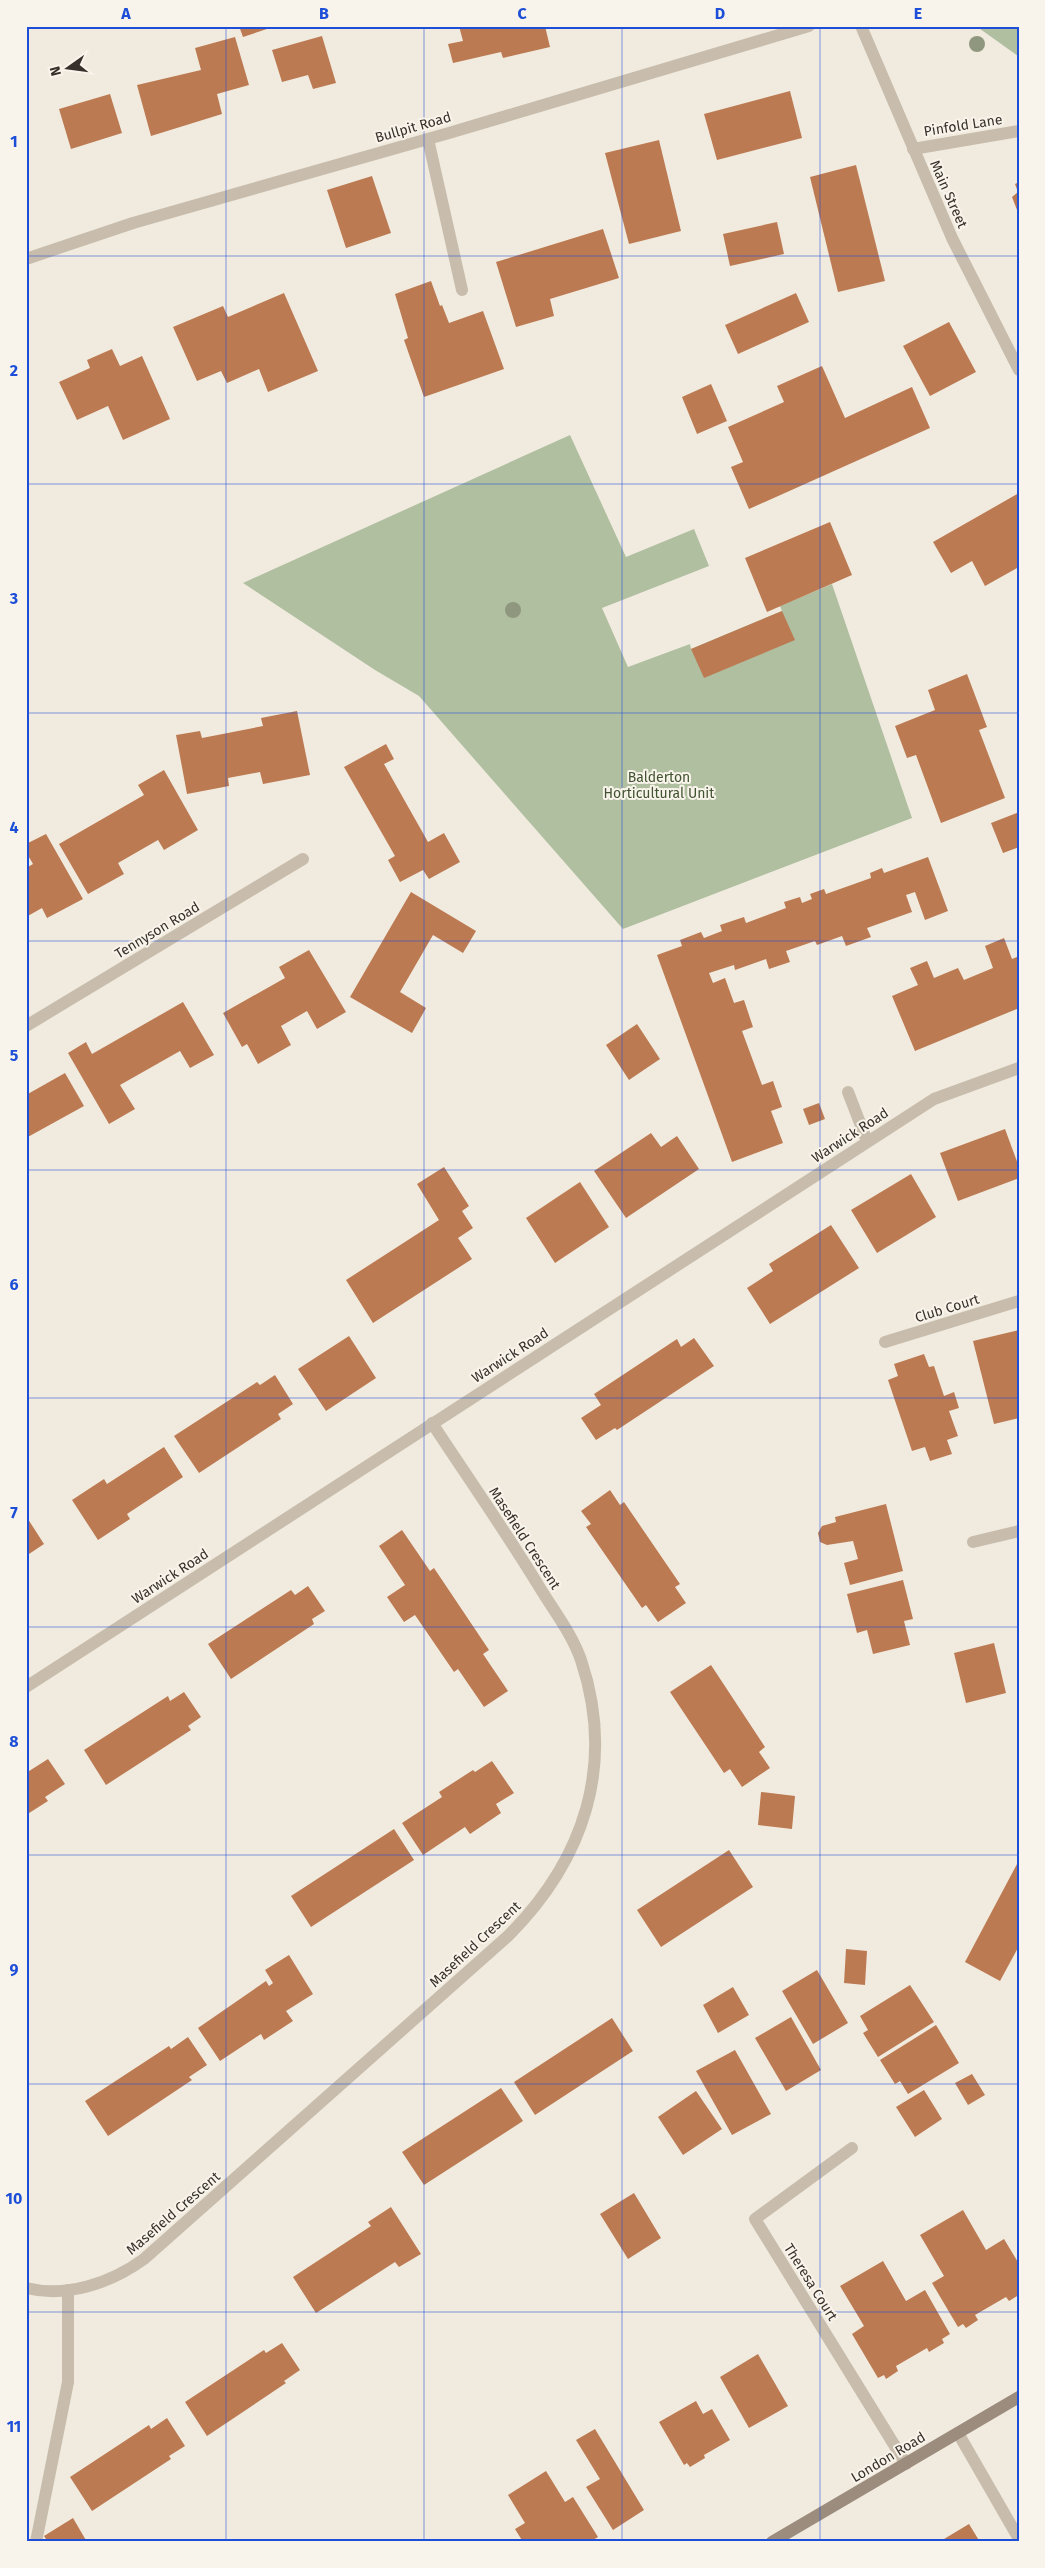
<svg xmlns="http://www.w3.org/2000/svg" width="1045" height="2568" viewBox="0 0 1045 2568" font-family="'Fira Sans',sans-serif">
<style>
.green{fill:#b0bfa0}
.building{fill:#bc7a52}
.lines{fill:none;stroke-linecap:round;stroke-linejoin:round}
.service{stroke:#c8bdac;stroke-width:12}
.minor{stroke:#c8bdac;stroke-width:12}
.tertiary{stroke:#c8bdac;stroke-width:12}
.secondary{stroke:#9c8c7d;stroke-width:12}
.tree{fill:#90977f}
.grid{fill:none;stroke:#1d4ed8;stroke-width:1;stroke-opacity:0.55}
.labels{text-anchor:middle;stroke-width:4;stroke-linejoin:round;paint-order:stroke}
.street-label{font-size:14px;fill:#37302a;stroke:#f9f4eb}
.park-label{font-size:14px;fill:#415330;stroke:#f9f4eb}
.neatline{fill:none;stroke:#1d4ed8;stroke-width:2}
.grid-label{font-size:16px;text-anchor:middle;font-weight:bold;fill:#1d4ed8}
</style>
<rect width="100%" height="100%" fill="#f1ebdf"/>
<g class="green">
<polygon points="976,26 1019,26 1019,57 1018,56"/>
<polygon points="570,435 626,557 694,529 709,566 602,608 628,667 690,644 691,649 782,611 780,606 832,584 912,818 623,929 419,696 375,670 243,583"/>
</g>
<g class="building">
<polygon points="239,26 270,26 270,28 243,37"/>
<polygon points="459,26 545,26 550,47 503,58 501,52 453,63 448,44 463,41"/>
<polygon points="322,36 336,83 313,89 308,75 282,82 272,50"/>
<polygon points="235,37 249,85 217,94 222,114 151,136 137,85 201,70 195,48"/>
<polygon points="790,91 802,138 717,160 704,114"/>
<polygon points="110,94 122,133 71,149 59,109"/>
<polygon points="659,140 681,231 629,244 605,153"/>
<polygon points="856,165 885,281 838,292 810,177"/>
<polygon points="372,176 391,233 346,248 327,190"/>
<polygon points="1019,182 1019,215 1012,197 1018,192 1015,184"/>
<polygon points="777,222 784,254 730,266 723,234"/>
<polygon points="603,229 619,278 550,299 554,316 516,327 496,262"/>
<polygon points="431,281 440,306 442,305 449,323 483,311 504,369 424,397 404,340 408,338 395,294"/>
<polygon points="284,293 318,371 268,392 259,369 227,383 221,371 197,381 173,327 223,306 228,317"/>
<polygon points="796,293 809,322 738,354 725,325"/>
<polygon points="949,322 976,372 930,396 903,346"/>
<polygon points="112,349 120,366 142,356 170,419 123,440 108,406 77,420 59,382 90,368 87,360"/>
<polygon points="822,366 845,418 912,387 930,428 749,509 731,467 743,462 728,427 784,402 777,386"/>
<polygon points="711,384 727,421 697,434 682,397"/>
<polygon points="1019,493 1019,567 985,586 972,561 951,573 933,542"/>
<polygon points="830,522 852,575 767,612 745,558"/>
<polygon points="782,611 795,640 704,678 691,649"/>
<polygon points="967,674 987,727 979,730 1005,798 941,823 916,755 907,758 895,726 935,710 928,690"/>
<polygon points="297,711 310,775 263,784 260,772 228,778 229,786 187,794 176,735 200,731 202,738 263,726 261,718"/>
<polygon points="386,744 394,759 384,764 428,842 444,833 460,862 429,879 423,870 400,882 388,860 395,856 344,767"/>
<polygon points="164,770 198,830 164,850 158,840 118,863 124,874 88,894 59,844 144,795 138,785"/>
<polygon points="1019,812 1019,847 1003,853 991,823"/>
<polygon points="46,834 83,899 47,918 42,908 26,917 26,868 33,864 26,852 26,844"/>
<polygon points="928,857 948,911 925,920 915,892 906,895 912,912 867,928 871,937 846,946 842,936 817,945 815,941 786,951 790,962 769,969 766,959 735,970 734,965 709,973 713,983 725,978 734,1003 744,1000 753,1027 742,1031 762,1085 773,1081 782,1107 771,1111 783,1143 732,1162 657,955 682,946 680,940 701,932 704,938 722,931 720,925 744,917 746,923 786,908 784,902 800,897 802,903 812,899 810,894 824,889 826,894 871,878 870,873 882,868 884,873"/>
<polygon points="411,892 476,931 463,953 433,935 400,992 426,1008 412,1033 350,997"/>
<polygon points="1004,938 1012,959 1019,956 1019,1008 915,1051 892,996 918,985 910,968 927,961 934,978 958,968 964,980 993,968 985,946"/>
<polygon points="309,950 346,1012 317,1029 307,1011 281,1026 291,1045 258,1064 247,1044 242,1047 223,1013 285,978 279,967"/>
<polygon points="183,1002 214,1055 190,1068 180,1051 120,1085 135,1109 109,1124 68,1053 86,1042 92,1054"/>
<polygon points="637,1024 660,1059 629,1080 606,1045"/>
<polygon points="65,1073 84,1106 26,1138 26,1095"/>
<polygon points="819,1103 825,1119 809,1125 803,1109"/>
<polygon points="1005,1129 1019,1167 1019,1178 958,1201 940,1153"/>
<polygon points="651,1133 661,1147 677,1136 699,1169 626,1218 594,1171"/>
<polygon points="444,1167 469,1206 462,1211 473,1228 458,1238 472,1259 373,1323 346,1280 439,1220 417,1184"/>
<polygon points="911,1174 936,1217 877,1253 851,1210"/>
<polygon points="580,1182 609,1227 555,1263 526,1218"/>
<polygon points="831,1225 859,1268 770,1324 747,1288 773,1271 769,1264"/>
<polygon points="1019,1330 1019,1418 994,1424 973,1341"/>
<polygon points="349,1336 376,1378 326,1411 298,1369"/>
<polygon points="694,1338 714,1366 617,1430 615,1428 596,1440 581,1418 601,1405 594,1394 677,1339 681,1347"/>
<polygon points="924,1354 929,1367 934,1366 944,1396 954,1392 959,1408 949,1411 958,1436 947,1440 952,1454 930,1461 925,1447 912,1451 888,1380 898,1376 894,1364"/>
<polygon points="275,1375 293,1404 278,1414 281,1419 199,1473 174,1436 257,1382 260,1385"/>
<polygon points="164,1447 183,1477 127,1514 130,1519 98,1540 72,1500 104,1479 107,1484"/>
<polygon points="610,1490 620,1505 624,1502 680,1584 675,1587 686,1603 658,1622 646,1605 642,1608 586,1527 591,1524 581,1511"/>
<polygon points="886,1504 903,1571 850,1585 844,1563 858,1559 853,1541 827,1545 820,1542 818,1533 822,1526 836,1522 835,1517"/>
<polygon points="26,1516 44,1544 26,1556"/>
<polygon points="402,1530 430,1571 434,1568 489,1650 483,1654 508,1691 484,1707 458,1669 454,1672 415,1615 404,1622 387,1597 405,1585 379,1546"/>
<polygon points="903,1580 913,1619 904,1621 910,1645 873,1654 867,1630 857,1633 847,1594"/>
<polygon points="308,1586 325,1611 312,1619 314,1624 231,1679 208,1644 291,1590 295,1595"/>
<polygon points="994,1643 1006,1693 966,1703 954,1653"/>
<polygon points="711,1665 765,1747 759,1752 770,1768 742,1787 730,1769 724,1773 670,1692"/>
<polygon points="184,1692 201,1717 188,1726 191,1730 106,1785 84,1750 168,1696 170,1701"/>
<polygon points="48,1759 65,1784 45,1797 48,1801 26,1815 26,1773"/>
<polygon points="492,1761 514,1793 496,1804 501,1813 470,1834 465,1827 423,1855 402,1823 442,1797 439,1792 473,1770 475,1772"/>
<polygon points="761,1792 795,1796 792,1829 758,1825"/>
<polygon points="394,1829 414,1860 311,1927 291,1896"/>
<polygon points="729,1850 753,1887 661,1947 637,1910"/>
<polygon points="1017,1864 1019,1946 1000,1981 965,1962"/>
<polygon points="846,1949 867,1951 865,1985 844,1983"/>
<polygon points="289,1955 313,1994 286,2011 293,2021 264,2040 261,2034 220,2061 198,2028 266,1981 269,1986 273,1983 265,1970"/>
<polygon points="817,1970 848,2023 813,2044 782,1991"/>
<polygon points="910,1985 934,2022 878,2057 863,2033 868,2030 860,2016"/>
<polygon points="733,1987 749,2015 718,2033 703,2005"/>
<polygon points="791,2017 821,2070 786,2091 755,2038"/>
<polygon points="612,2018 633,2051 535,2115 514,2082"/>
<polygon points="936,2025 959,2063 908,2094 900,2081 895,2084 880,2060"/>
<polygon points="188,2037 207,2065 189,2077 192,2080 108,2136 85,2101 169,2046 171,2049"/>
<polygon points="735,2050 771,2114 732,2135 696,2071"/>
<polygon points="972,2074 985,2095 968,2105 955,2083"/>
<polygon points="501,2088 523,2121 424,2185 402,2152"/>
<polygon points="924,2090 942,2119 915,2137 896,2107"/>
<polygon points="696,2091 722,2129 683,2155 658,2117"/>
<polygon points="634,2193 661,2238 628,2259 600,2214"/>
<polygon points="391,2207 421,2254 399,2267 395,2262 316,2313 293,2277 371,2226 368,2222"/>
<polygon points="963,2210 986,2250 1004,2239 1019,2264 1019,2295 1009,2301 1006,2297 975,2315 978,2320 966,2328 963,2324 958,2327 932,2283 944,2276 920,2235"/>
<polygon points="883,2261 906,2301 925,2290 950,2334 942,2339 944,2343 929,2352 927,2348 896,2366 898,2371 886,2379 884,2375 878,2378 852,2334 864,2326 840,2286"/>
<polygon points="282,2343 300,2370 284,2381 286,2383 207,2436 185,2402 264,2350 266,2353"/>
<polygon points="758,2354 788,2406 749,2428 720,2377"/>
<polygon points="696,2401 703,2414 712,2409 730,2440 704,2455 705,2458 690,2467 687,2463 684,2465 659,2422"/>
<polygon points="167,2418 185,2446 169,2456 171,2459 92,2511 70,2477 149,2425 151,2429"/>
<polygon points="595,2429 644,2510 613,2530 586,2487 600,2479 576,2440"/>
<polygon points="546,2471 565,2502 573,2497 598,2537 590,2542 523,2542 515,2529 525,2523 508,2495"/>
<polygon points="73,2518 87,2542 48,2542 44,2536"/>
<polygon points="969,2524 980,2542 939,2542"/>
</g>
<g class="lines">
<g class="service">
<polyline points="428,139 462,290"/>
<polyline points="848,1092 867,1141"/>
<polyline points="885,1342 1019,1301"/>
<polyline points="36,2542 68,2382 68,2290"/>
</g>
<g class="minor">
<polyline points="913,149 1019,131"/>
<polyline points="26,259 133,223 449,133 809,26"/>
<polyline points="26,1026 303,859"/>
<polyline points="973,1542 1019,1531"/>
<polyline points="26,1687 934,1099 1019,1068"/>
<polyline points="852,2148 755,2219 906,2464"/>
<path d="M26,2288C67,2298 111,2283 144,2259L508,1936C584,1860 616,1765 581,1660C572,1634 554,1611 540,1588C506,1532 468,1478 432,1423"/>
<polyline points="958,2433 1019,2539"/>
</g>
<polyline class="tertiary" points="861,26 952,238 1019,370"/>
<polyline class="secondary" points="772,2542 1019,2397"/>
</g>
<g class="tree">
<circle cx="977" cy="44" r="8"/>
<circle cx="513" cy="610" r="8"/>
</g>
<path class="grid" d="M226,26V2542M424,26V2542M622,26V2542M820,26V2542M26,256H1019M26,484H1019M26,713H1019M26,941H1019M26,1170H1019M26,1398H1019M26,1627H1019M26,1855H1019M26,2084H1019M26,2312H1019"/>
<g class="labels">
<g class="street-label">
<text transform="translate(963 125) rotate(-9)" y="5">Pinfold Lane</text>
<text transform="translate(413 127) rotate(-16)" y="5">Bullpit Road</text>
<text transform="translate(949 194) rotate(66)" y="5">Main Street</text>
<text transform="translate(157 930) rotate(-31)" y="5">Tennyson Road</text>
<text transform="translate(850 1135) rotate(-33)" y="5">Warwick Road</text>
<text transform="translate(947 1308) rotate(-17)" y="5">Club Court</text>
<text transform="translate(510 1355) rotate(-33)" y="5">Warwick Road</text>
<text transform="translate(525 1538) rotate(57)" y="5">Masefield Crescent</text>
<text transform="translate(170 1576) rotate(-33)" y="5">Warwick Road</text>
<text transform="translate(475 1944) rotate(-43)" y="5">Masefield Crescent</text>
<text transform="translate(173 2213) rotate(-41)" y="5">Masefield Crescent</text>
<text transform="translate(811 2282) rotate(58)" y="5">Theresa Court</text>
<text transform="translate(888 2457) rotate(-31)" y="5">London Road</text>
</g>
<g class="park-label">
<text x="659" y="782">Balderton<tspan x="659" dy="16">Horticultural Unit</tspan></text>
</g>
</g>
<rect width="1045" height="2568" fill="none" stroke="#f9f4eb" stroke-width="55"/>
<g transform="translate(68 68) rotate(256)" stroke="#f9f4eb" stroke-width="4" paint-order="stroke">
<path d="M0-4L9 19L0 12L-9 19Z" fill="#37302a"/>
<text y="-8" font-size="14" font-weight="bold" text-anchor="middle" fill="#37302a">N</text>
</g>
<rect x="28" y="28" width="990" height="2512" class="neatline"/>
<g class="grid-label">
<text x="126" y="19">A</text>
<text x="324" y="19">B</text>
<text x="522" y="19">C</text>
<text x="720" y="19">D</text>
<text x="918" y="19">E</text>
<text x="14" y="147">1</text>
<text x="14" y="376">2</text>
<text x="14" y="604">3</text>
<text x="14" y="833">4</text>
<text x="14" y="1061">5</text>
<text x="14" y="1290">6</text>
<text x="14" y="1518">7</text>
<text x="14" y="1747">8</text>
<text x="14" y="1975">9</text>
<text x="14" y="2204">10</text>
<text x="14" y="2432">11</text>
</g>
</svg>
